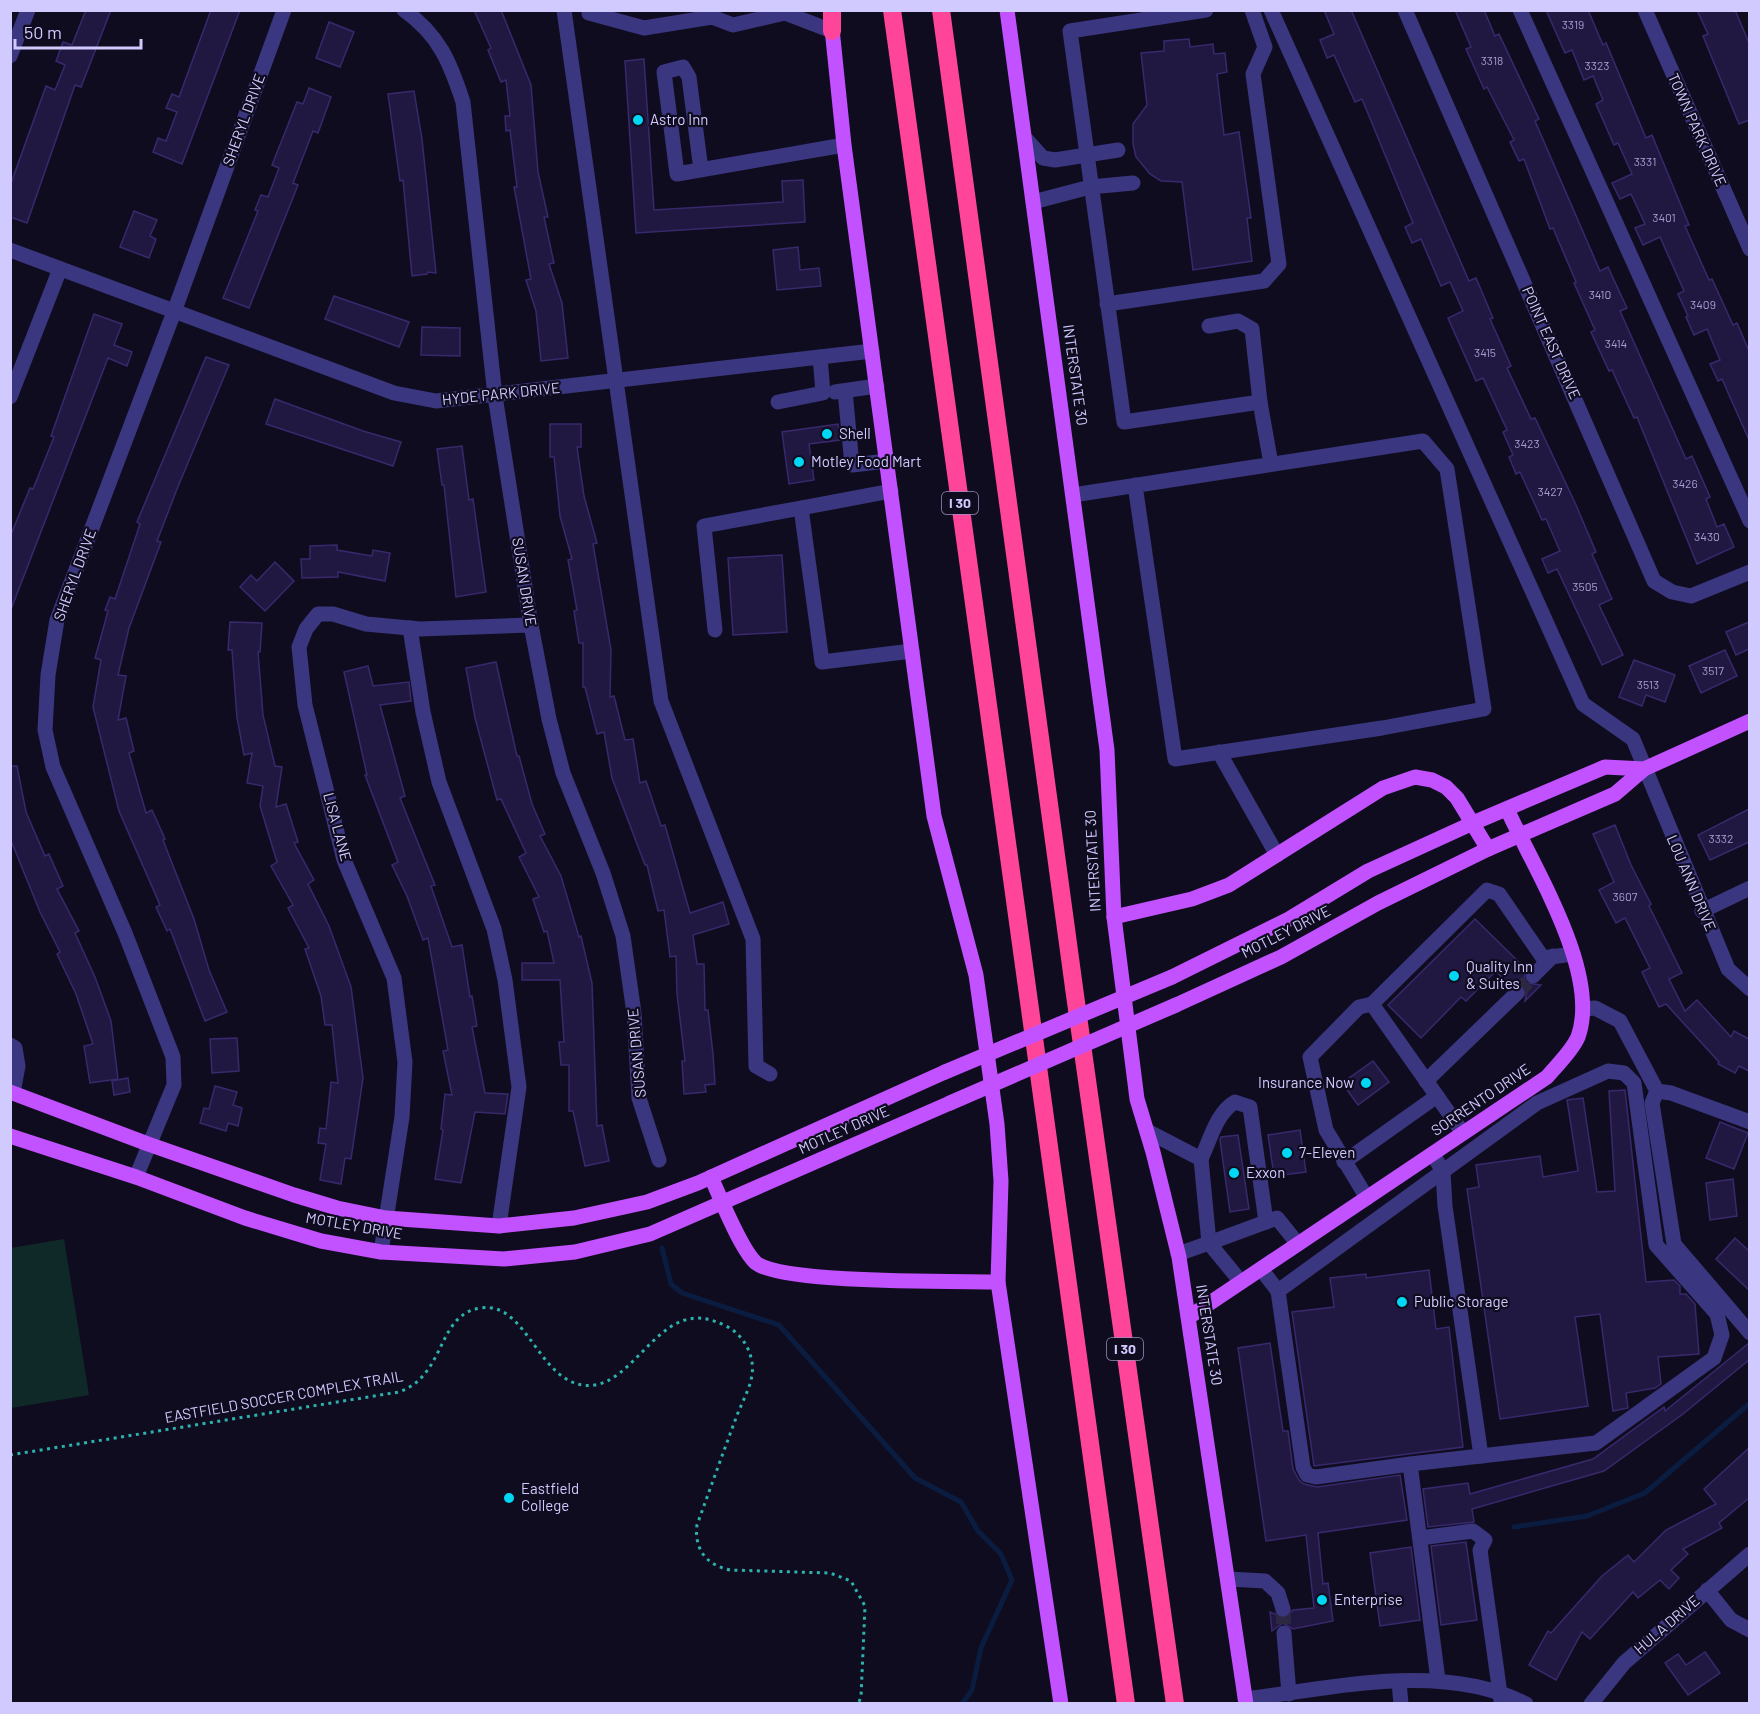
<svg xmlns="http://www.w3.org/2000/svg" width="1760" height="1714" viewBox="0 0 1760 1714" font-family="Barlow,sans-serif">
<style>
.green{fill:#0f2929}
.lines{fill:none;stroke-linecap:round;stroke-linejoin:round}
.stream{stroke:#0a1d40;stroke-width:5}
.building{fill:#211841;stroke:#38296d;stroke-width:1.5}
.minor-tunnel{stroke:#2d2841;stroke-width:15;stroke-dasharray:15 8;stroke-linecap:butt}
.path{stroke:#2bb2ad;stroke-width:3;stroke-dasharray:3 4.5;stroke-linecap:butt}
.minor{stroke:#3a367f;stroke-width:15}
.major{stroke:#c251ff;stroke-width:15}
.highway{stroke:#ff459a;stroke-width:18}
.major-bridge{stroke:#c251ff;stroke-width:15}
.poi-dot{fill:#00d7f5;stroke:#100c1f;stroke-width:2}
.labels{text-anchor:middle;stroke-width:4.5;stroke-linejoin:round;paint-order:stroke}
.number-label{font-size:12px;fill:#a59ed0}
.shield{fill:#100c1f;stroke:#9791bc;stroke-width:1.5}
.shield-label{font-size:14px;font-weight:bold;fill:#d1caff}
.street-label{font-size:15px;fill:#d1caff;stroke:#100c1f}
.poi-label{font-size:15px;fill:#d1caff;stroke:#100c1f;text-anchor:start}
</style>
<rect width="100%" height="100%" fill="#100c1f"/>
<polygon class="green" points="64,1239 89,1395 11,1408 11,1248"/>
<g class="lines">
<g class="stream">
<polyline points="662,1248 671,1284 682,1293 779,1325 915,1478 961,1502 978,1531 1001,1554 1012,1580 981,1648 972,1690 962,1704"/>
<polyline points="1514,1527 1587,1516 1645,1493 1750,1403"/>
</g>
</g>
<g class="building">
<polygon points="86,10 111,10 81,87 75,85 27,223 10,217 10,186 46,86 55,90 65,65 56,61 63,42 72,45"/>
<polygon points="211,10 240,10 182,164 153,152 158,138 166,141 177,112 166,108 172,94 179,97"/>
<polygon points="474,10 501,10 531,85 538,172 548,217 544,217 554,263 549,264 562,303 568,358 541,361 536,311 526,280 531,279 514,187 517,187 510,130 506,131 505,116 510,116 506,80 501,82 488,50 491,48"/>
<polygon points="1324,10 1351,10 1469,281 1476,278 1493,318 1490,319 1511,366 1507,368 1531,419 1535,418 1576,505 1596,552 1592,554 1612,599 1599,605 1623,655 1602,665 1557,569 1548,573 1542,559 1560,551 1546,519 1542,520 1520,472 1516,474 1509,457 1513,455 1503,432 1507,430 1483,378 1476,381 1448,318 1463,311 1450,282 1441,286 1421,239 1412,243 1405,227 1413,223 1362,99 1355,102 1334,55 1327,58 1320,40 1334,34"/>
<polygon points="1455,10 1484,10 1495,36 1499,34 1539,119 1535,121 1600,271 1608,267 1627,308 1620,311 1686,459 1692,456 1710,497 1706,499 1717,527 1724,524 1734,547 1697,564 1637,417 1634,418 1612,370 1609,371 1591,332 1595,330 1574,283 1576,282 1553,228 1550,229 1524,159 1519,161 1510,142 1514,140 1487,87 1484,89 1466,49 1471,47"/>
<polygon points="1546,10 1588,10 1603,45 1606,43 1646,138 1652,135 1689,225 1685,226 1709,280 1712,279 1733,325 1737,323 1749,351 1749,440 1722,379 1718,381 1710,364 1720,360 1707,329 1694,335 1686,317 1688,316 1678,294 1684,291 1660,237 1643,245 1635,228 1645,224 1631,194 1620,199 1612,183 1632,174 1618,143 1614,145 1596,104 1603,100 1593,76 1584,80 1572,50 1565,53"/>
<polygon points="1697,10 1735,10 1749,43 1749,120 1739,124 1703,36 1708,34"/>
<polygon points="329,22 354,32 340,67 316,58"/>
<polygon points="1189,39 1190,47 1213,44 1214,54 1225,53 1227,72 1217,74 1224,135 1239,132 1251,218 1247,218 1252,261 1193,270 1182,182 1161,181 1150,174 1136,157 1133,144 1133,124 1147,105 1141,53 1164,51 1164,41"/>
<polygon points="644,59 654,210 783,202 782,181 803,180 805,222 636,233 625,61"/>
<polygon points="309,88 331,97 318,133 313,131 293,183 298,185 249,308 223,298 258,211 255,210 261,195 268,197 279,168 272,165 297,102 303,104"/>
<polygon points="414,91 422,139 436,273 428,272 427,274 412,276 403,180 400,181 388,94"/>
<polygon points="134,211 157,220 150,236 156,239 149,258 120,247"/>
<polygon points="798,247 800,270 819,268 821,286 777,290 773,250"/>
<polygon points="334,296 409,322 399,347 325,319"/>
<polygon points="94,314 122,324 114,345 132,352 127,366 108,358 10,612 10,537 30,488 33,489 54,437 51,436"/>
<polygon points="422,327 460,328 460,356 421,355"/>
<polygon points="206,357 229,365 177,489 157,541 161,542 129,628 118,675 126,676 118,720 126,718 134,751 129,753 146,813 152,810 165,839 163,840 194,919 209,970 227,1012 205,1021 170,929 167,931 156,907 160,905 119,811 93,707 101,660 95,658 108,611 105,610 110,597 115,599 140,524 137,522"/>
<polygon points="275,399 363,431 401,442 393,466 266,424"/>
<polygon points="550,424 581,424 581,447 577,447 584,496 597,543 593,544 611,650 610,697 614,696 625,740 633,739 640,783 646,781 661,826 665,825 690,913 723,902 729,924 693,935 697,964 704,964 705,1010 708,1010 713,1054 715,1084 705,1085 706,1092 684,1094 682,1061 685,1061 677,994 676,956 670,957 664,910 658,911 647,865 645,865 612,778 604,732 597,734 585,687 583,687 583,643 579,643 574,611 577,610 568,560 572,559 560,516 554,457 550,457"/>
<polygon points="838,424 840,440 809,444 814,480 789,484 782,432"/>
<polygon points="462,446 469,500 473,499 486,592 456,597 444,485 442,485 437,449"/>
<polygon points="337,545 337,550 372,556 373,550 390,553 385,581 338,572 338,577 302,578 301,559 310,559 310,546"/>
<polygon points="782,555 787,632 733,635 728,558"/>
<polygon points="275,562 294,581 265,611 240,587 251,575 257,581"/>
<polygon points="230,622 262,623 260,652 258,652 263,715 275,766 282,767 276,807 286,804 298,842 294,843 314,880 308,884 329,926 351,987 363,1078 351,1159 345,1158 341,1184 320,1180 326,1144 318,1143 320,1128 326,1129 331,1082 338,1083 332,1025 325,1025 321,996 305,949 309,948 288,908 293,905 271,866 277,862 260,806 263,786 247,783 252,753 244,755 237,718 232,650 228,650"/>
<polygon points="1749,622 1749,649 1736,655 1726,632"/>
<polygon points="1725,650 1737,676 1701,693 1689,666"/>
<polygon points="1634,660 1675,675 1665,702 1646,695 1642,706 1619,697"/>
<polygon points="496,662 517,756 519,756 532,804 545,834 540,836 561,876 579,937 581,936 592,983 597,1126 602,1125 609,1161 585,1166 573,1111 569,1111 569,1065 561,1065 559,1042 564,1042 560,980 522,980 522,963 554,963 547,931 544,932 533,899 539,897 519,857 526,853 501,799 497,800 475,718 466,668"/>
<polygon points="368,666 373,686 409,682 411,701 380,705 405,796 400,798 435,885 431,886 452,947 462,945 470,997 472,996 477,1026 472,1027 485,1093 508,1094 505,1114 475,1112 461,1183 435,1179 443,1130 441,1129 445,1094 452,1095 443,1051 448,1050 428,938 423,940 407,896 392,865 398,862 365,775 367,775 344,672"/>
<polygon points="10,766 17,766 26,812 45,856 49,854 63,886 57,889 79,931 75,933 95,977 111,1021 118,1079 90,1083 84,1046 93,1044 76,994 57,954 60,952 40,912 10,838"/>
<polygon points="1749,809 1749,842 1710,860 1698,835"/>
<polygon points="1615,825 1631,865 1651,904 1649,906 1682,973 1669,979 1685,1011 1697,1000 1731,1037 1734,1031 1749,1039 1749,1071 1739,1066 1735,1073 1718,1064 1719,1062 1666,1004 1659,1007 1642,972 1650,968 1625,918 1616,923 1599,890 1614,882 1593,834"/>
<polygon points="1475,919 1526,969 1524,978 1527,983 1541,985 1525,1001 1527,991 1524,986 1515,983 1510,986 1496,971 1466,1001 1461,997 1421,1038 1388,1005"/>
<polygon points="237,1038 239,1071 212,1073 210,1039"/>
<polygon points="1373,1061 1389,1082 1358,1105 1342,1083"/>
<polygon points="128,1078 130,1092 114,1095 112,1081"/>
<polygon points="215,1086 237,1092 233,1105 242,1108 238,1126 228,1123 226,1131 200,1123 204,1108 209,1109"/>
<polygon points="1625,1090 1646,1282 1674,1280 1680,1286 1680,1294 1686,1294 1695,1304 1699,1354 1658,1357 1661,1384 1655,1388 1626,1393 1628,1408 1613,1411 1600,1314 1575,1317 1588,1406 1500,1419 1467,1189 1479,1187 1476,1165 1540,1156 1543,1177 1578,1171 1567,1100 1583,1098 1597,1192 1615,1191 1609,1091"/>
<polygon points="1720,1122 1748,1133 1734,1169 1706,1158"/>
<polygon points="1300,1130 1306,1172 1274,1176 1268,1135"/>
<polygon points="1238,1135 1249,1209 1230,1212 1220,1140 1221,1137"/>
<polygon points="1733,1179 1737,1216 1710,1220 1706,1183"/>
<polygon points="1735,1238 1749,1251 1749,1290 1716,1259"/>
<polygon points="1429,1270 1436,1329 1449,1327 1463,1447 1314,1466 1292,1312 1334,1307 1330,1278 1366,1274 1366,1278"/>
<polygon points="1270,1343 1283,1431 1288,1431 1293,1469 1299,1480 1304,1484 1317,1487 1400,1475 1407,1520 1318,1533 1323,1584 1328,1583 1333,1621 1293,1629 1283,1623 1272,1631 1270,1612 1285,1618 1293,1610 1314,1608 1306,1535 1266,1541 1238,1348"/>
<polygon points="1749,1343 1749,1360 1683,1414 1604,1471 1472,1509 1474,1522 1428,1527 1423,1489 1468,1483 1470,1494 1593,1459 1664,1407 1665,1411"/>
<polygon points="1749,1448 1749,1498 1719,1523 1722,1528 1683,1549 1688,1554 1671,1570 1679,1578 1669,1589 1660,1580 1638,1598 1633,1592 1590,1639 1582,1632 1556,1680 1529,1665 1548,1631 1551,1633 1602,1576 1628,1555 1634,1562 1666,1530 1716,1504 1704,1489"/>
<polygon points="1466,1542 1477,1620 1441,1625 1431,1546"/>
<polygon points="1411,1547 1420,1620 1380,1626 1370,1553"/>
<polygon points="1705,1652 1720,1673 1688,1695 1665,1663 1678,1654 1686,1665"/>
</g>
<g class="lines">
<g class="minor-tunnel">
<polyline points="1517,993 1533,976"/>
<polyline points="1283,1609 1284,1633"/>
</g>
<path class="path" d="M10,1455L399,1392C447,1375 436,1314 481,1308C529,1300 540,1393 595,1385C627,1380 651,1332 682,1321C698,1315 711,1319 726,1326C743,1334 755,1355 752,1375C750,1389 741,1404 736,1418C723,1453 710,1489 697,1525C694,1549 706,1565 730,1570L830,1573L851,1581L865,1606L861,1697L858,1704"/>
<g class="minor">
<path d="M404,10C439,35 450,62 463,102L495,396L531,625L549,719L563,773L603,873L623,936L634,1013L639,1098L659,1160"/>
<polyline points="564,10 661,701 753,939 756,1066 770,1074"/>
<polyline points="589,10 589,13 644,28 712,17 733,25 785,13 832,31"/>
<polyline points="1206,10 1070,31 1124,422 1260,402 1252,329 1238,321 1209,326"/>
<polyline points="1271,10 1583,704 1633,739 1728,969 1750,989"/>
<polyline points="1405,10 1654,581 1672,592 1691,596 1750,572"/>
<polyline points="1520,10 1750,521"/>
<polyline points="1645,10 1750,249"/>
<polyline points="10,56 28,10"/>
<polyline points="1025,138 1043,158 1055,160 1118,150"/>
<polyline points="701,170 689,77 683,67 664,72 677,174 844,145"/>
<polyline points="1033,202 1090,187 1133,183"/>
<polyline points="10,250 394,393 436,401 872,351"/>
<polyline points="1107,304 1264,281 1279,264 1253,74 1265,47 1252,10"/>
<polyline points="845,391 852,465 887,461"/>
<polyline points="835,392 877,386"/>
<polyline points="10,397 60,269"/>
<polyline points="778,402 823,393 820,357"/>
<polyline points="1260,402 1271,464"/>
<polyline points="891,491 801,508 822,662 912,651"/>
<path d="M1073,495C1190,477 1306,459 1423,441L1447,469L1484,709L1382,728L1175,759L1135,485"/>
<polyline points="410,628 423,712 439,782 494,929 505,980 519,1087 499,1226"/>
<polyline points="715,630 704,526 801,508"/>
<polyline points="1219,752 1277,855"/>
<polyline points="1702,911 1750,888"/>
<polyline points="1533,976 1553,956"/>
<polyline points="1372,1004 1463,1133"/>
<polyline points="1585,1009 1595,1008 1620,1021 1657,1091 1671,1093 1750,1122"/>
<polyline points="10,1045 15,1048 18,1066 13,1093"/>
<polyline points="1426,1081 1517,993"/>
<polyline points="1657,1091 1652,1103 1674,1244 1750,1333"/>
<polyline points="1147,1131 1201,1159 1209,1243 1178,1254"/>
<polyline points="1433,1154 1443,1172 1445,1206 1481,1456"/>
<path d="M1201,1159C1210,1141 1216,1113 1235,1102L1250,1107L1266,1222"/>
<polyline points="1344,1162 1437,1096"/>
<polyline points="136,1177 174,1085 173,1057 125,933 53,767 45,730 48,675 57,620 174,312 284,10"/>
<polyline points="1367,1198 1326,1130 1310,1057 1359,1007 1372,1004 1487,890 1499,894 1543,958 1573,954"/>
<polyline points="381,1252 402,1117 405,1062 394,978 344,860 305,705 299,647 306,629 318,614 333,614 366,624 420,629 531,625"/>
<polyline points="1261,1269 1278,1291"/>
<polyline points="1241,1282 1209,1243 1277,1218 1298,1244"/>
<polyline points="1410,1464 1596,1443 1714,1358 1722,1335 1717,1314 1656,1245 1634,1083 1624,1073 1608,1071 1537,1103 1278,1291 1303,1467 1307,1475 1316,1477 1410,1464 1438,1680"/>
<polyline points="1420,1538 1473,1531 1485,1540 1480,1550 1501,1701"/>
<polyline points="1228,1579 1265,1581 1278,1593 1283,1609"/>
<polyline points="1707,1590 1731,1620 1750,1630"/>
<polyline points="1284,1633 1289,1694"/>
<polyline points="1399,1682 1401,1704"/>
<path d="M1245,1699C1334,1688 1443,1661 1526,1704"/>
<polyline points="1591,1704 1624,1663 1750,1554"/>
</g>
<g class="major">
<polyline points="1007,10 1107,750 1114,917 1137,1099 1153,1152 1179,1257 1246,1704"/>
<polyline points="831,19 844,145 934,816 976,975 997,1124 1001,1181 998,1282 1061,1704"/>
<polyline points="1114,917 1192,899 1229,885 1383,788 1415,777 1432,780 1446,787 1457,798 1488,849"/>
<polyline points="1172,977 1289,919 1368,871 1473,823 1605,767 1644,769"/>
<polyline points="1176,1005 1281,957 1378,903 1488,849 1615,794 1644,769 1750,721"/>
<polyline points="10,1092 148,1144 294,1195 337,1208 386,1218 499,1226 574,1218 647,1202 698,1183 945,1072"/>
<polyline points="10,1136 136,1177 245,1218 321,1241 381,1252 504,1259 575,1252 650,1234 950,1103"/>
<path d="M711,1177C720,1197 741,1250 756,1263C782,1284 956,1281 998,1282"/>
<path d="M1189,1317L1547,1077C1557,1065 1572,1051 1578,1037C1601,973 1534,869 1507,809"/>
</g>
<g class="highway">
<polyline points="832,10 832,31"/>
<polyline points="892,10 1126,1704"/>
<polyline points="941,10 1075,995 1175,1704"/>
</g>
<g class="major-bridge">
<polyline points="945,1072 1172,977"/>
<polyline points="950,1103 1176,1005"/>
</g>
</g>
<g class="poi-dot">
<circle cx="638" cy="120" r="6"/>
<circle cx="827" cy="434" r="6"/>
<circle cx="799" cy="462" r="6"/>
<circle cx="1454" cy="976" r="6"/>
<circle cx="1366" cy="1083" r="6"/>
<circle cx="1287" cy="1153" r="6"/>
<circle cx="1234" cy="1173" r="6"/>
<circle cx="1402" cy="1302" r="6"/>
<circle cx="509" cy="1498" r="6"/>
<circle cx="1322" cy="1600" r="6"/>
</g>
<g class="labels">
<g class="number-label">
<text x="1573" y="29">3319</text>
<text x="1492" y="65">3318</text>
<text x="1597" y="70">3323</text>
<text x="1645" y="166">3331</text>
<text x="1664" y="222">3401</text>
<text x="1600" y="299">3410</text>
<text x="1703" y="309">3409</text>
<text x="1616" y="348">3414</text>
<text x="1485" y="357">3415</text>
<text x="1527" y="448">3423</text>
<text x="1685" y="488">3426</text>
<text x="1550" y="496">3427</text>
<text x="1707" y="541">3430</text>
<text x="1585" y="591">3505</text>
<text x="1713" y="675">3517</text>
<text x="1648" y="689">3513</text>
<text x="1721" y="843">3332</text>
<text x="1625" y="901">3607</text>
</g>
<g class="shield">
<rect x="942" y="492" width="36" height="22" rx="4.5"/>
<rect x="1107" y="1338" width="36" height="22" rx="4.5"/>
</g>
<g class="shield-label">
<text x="960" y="508">I 30</text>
<text x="1125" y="1354">I 30</text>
</g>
<g class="street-label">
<text transform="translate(244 120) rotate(-70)" y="5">SHERYL DRIVE</text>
<text transform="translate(1697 130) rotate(66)" y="5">TOWN PARK DRIVE</text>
<text transform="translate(1551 343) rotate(66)" y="5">POINT EAST DRIVE</text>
<text transform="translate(1075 375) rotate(82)" y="5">INTERSTATE 30</text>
<text transform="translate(501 394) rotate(-6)" y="5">HYDE PARK DRIVE</text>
<text transform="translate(75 575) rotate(-70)" y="5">SHERYL DRIVE</text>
<text transform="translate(524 582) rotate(81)" y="5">SUSAN DRIVE</text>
<text transform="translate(337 827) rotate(75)" y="5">LISA LANE</text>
<text transform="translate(1093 861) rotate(-93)" y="5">INTERSTATE 30</text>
<text transform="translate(1691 883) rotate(67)" y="5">LOU ANN DRIVE</text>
<text transform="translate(1286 932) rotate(-27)" y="5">MOTLEY DRIVE</text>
<text transform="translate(637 1053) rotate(-95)" y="5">SUSAN DRIVE</text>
<text transform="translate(1481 1100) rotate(-34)" y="5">SORRENTO DRIVE</text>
<text transform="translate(844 1130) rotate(-24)" y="5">MOTLEY DRIVE</text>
<text transform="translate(354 1226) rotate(10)" y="5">MOTLEY DRIVE</text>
<text transform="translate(1209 1335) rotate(81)" y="5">INTERSTATE 30</text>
<text transform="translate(284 1397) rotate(-10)" y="5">EASTFIELD SOCCER COMPLEX TRAIL</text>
<text transform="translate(1667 1625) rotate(-41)" y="5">HULA DRIVE</text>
</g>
<g class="poi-label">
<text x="650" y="125">Astro Inn</text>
<text x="839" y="439">Shell</text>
<text x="811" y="467">Motley Food Mart</text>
<text x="1466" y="972">Quality Inn<tspan x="1466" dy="17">&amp; Suites</tspan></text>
<text x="1354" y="1088" text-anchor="end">Insurance Now</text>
<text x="1299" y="1158">7-Eleven</text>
<text x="1246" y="1178">Exxon</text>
<text x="1414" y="1307">Public Storage</text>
<text x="521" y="1494">Eastfield<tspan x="521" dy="17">College</tspan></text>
<text x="1334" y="1605">Enterprise</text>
</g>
</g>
<rect width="1760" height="1714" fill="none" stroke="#d1caff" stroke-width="24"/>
<path d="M15 39v9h126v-9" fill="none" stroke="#d1caff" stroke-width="3"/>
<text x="24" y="39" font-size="18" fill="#d1caff" stroke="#100c1f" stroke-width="4.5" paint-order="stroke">50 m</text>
</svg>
